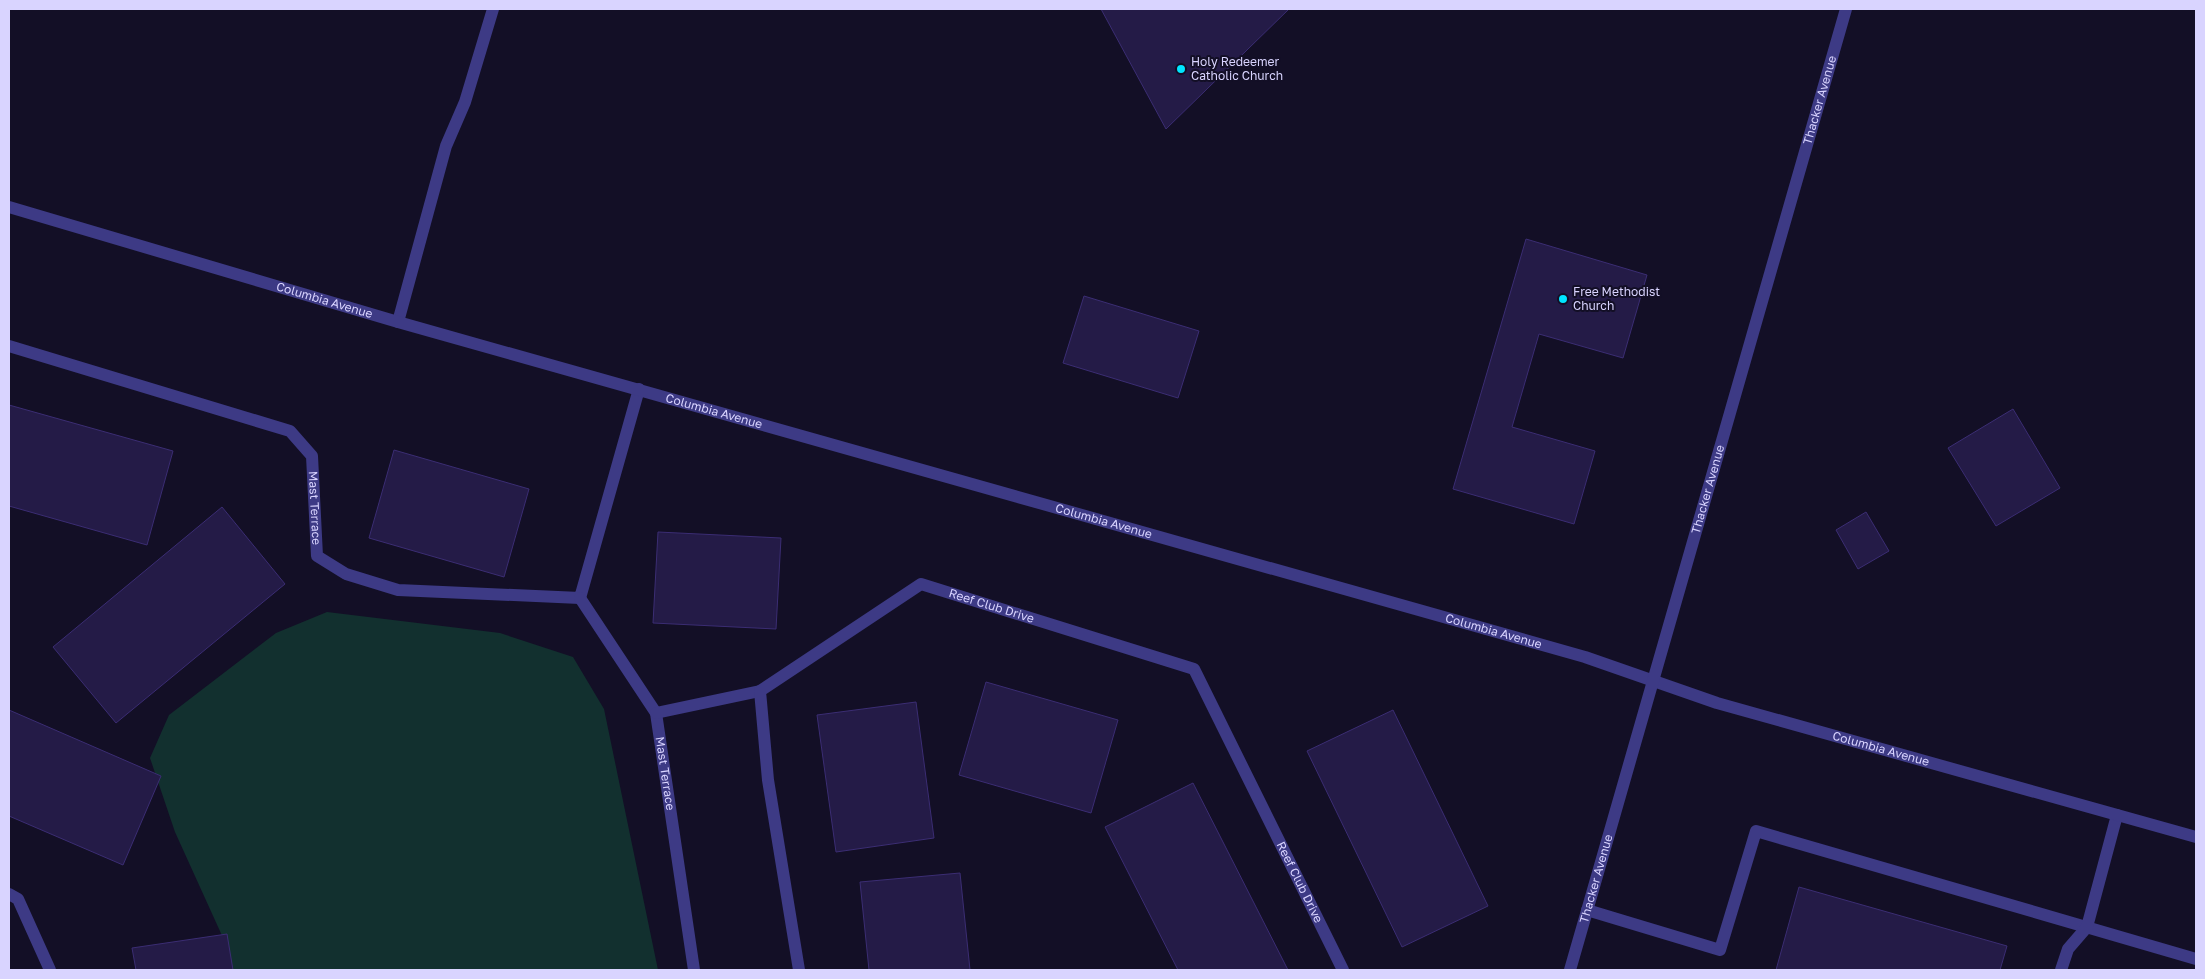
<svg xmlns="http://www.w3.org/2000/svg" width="2205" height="979" viewBox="0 0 2205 979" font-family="'Golos Text',sans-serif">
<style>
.green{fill:#12302f}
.building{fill:#241b47;stroke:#3b2d73}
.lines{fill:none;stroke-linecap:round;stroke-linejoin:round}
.service{stroke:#3d3a85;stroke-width:12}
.tertiary{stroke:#3d3a85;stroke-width:12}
.poi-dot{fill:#00e5ff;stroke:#130f26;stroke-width:2}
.labels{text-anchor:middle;stroke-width:4;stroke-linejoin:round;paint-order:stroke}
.poi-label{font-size:12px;fill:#d9d4ff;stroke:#130f26;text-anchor:start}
.street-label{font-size:12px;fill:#d9d4ff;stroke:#130f26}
</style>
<rect width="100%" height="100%" fill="#130f26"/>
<polygon class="green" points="327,612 500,633 573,657 604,709 658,970 233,970 224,940 175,832 150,758 169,715 276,633"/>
<g class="building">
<polygon points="1101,9 1289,9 1166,129"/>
<polygon points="1526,239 1647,275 1623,358 1539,334 1512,427 1595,451 1574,524 1453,489"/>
<polygon points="1084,296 1199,331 1178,398 1063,363"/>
<polygon points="9,405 173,451 147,545 9,506"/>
<polygon points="2013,409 2060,488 1996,526 1948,448"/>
<polygon points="394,450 529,489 504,577 369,538"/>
<polygon points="222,507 285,584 116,723 53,647"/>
<polygon points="1866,512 1889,551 1858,569 1836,530"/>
<polygon points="658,532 781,538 776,629 653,623"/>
<polygon points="986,682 1118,720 1091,813 959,775"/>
<polygon points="916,702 934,838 836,852 817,715"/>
<polygon points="9,710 161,776 123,865 9,816"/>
<polygon points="1393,710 1488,906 1402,947 1307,751"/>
<polygon points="1193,783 1288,970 1178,970 1105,827"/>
<polygon points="960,873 970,970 869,970 860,882"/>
<polygon points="1799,887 2007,946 2000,970 1776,970"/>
<polygon points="227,934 233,970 136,970 132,948"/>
</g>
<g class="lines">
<g class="service">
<polyline points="398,322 446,146 465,102 493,9"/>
<path id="s1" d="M9,346L290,431L312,456L317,556L346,574L398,590L580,598L639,389"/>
<path id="s2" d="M580,598L656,713L694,970"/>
<polyline points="656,713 760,691"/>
<polyline points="9,894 18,899 50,970"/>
<polyline points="1587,910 1720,950 1756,831 2196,959"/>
<path id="s3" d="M799,970L768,780L760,691L921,584L1194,669L1343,970"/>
<polyline points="2061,970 2068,949 2087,927 2117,815"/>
</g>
<g class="tertiary">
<path id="s4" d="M9,207L398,322L1585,657L1717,703L2196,837"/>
<path id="s5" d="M1570,970L1846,9"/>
</g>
</g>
<g class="poi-dot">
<circle cx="1181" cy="69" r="5"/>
<circle cx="1563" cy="299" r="5"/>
</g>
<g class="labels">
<g class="poi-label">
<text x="1191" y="66">Holy Redeemer<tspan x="1191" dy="14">Catholic Church</tspan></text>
<text x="1573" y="296">Free Methodist<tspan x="1573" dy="14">Church</tspan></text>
</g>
<g class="street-label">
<text dy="4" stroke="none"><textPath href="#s5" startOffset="905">Thacker Avenue</textPath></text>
<text dy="4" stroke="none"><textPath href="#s4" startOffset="329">Columbia Avenue</textPath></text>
<text dy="4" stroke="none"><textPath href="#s4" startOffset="734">Columbia Avenue</textPath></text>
<text dy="4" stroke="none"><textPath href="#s5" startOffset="500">Thacker Avenue</textPath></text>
<text dy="4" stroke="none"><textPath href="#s1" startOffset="379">Mast Terrace</textPath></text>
<text dy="4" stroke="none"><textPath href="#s4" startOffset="1139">Columbia Avenue</textPath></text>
<text dy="4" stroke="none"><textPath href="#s3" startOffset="549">Reef Club Drive</textPath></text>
<text dy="4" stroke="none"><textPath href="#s4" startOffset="1544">Columbia Avenue</textPath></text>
<text dy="4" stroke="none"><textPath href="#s4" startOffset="1949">Columbia Avenue</textPath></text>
<text dy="4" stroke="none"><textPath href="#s2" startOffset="199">Mast Terrace</textPath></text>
<text dy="4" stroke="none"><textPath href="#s5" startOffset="95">Thacker Avenue</textPath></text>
<text dy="4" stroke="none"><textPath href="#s3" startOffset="999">Reef Club Drive</textPath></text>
</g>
</g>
<rect width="2205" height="979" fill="none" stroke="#d9d4ff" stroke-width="20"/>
</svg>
